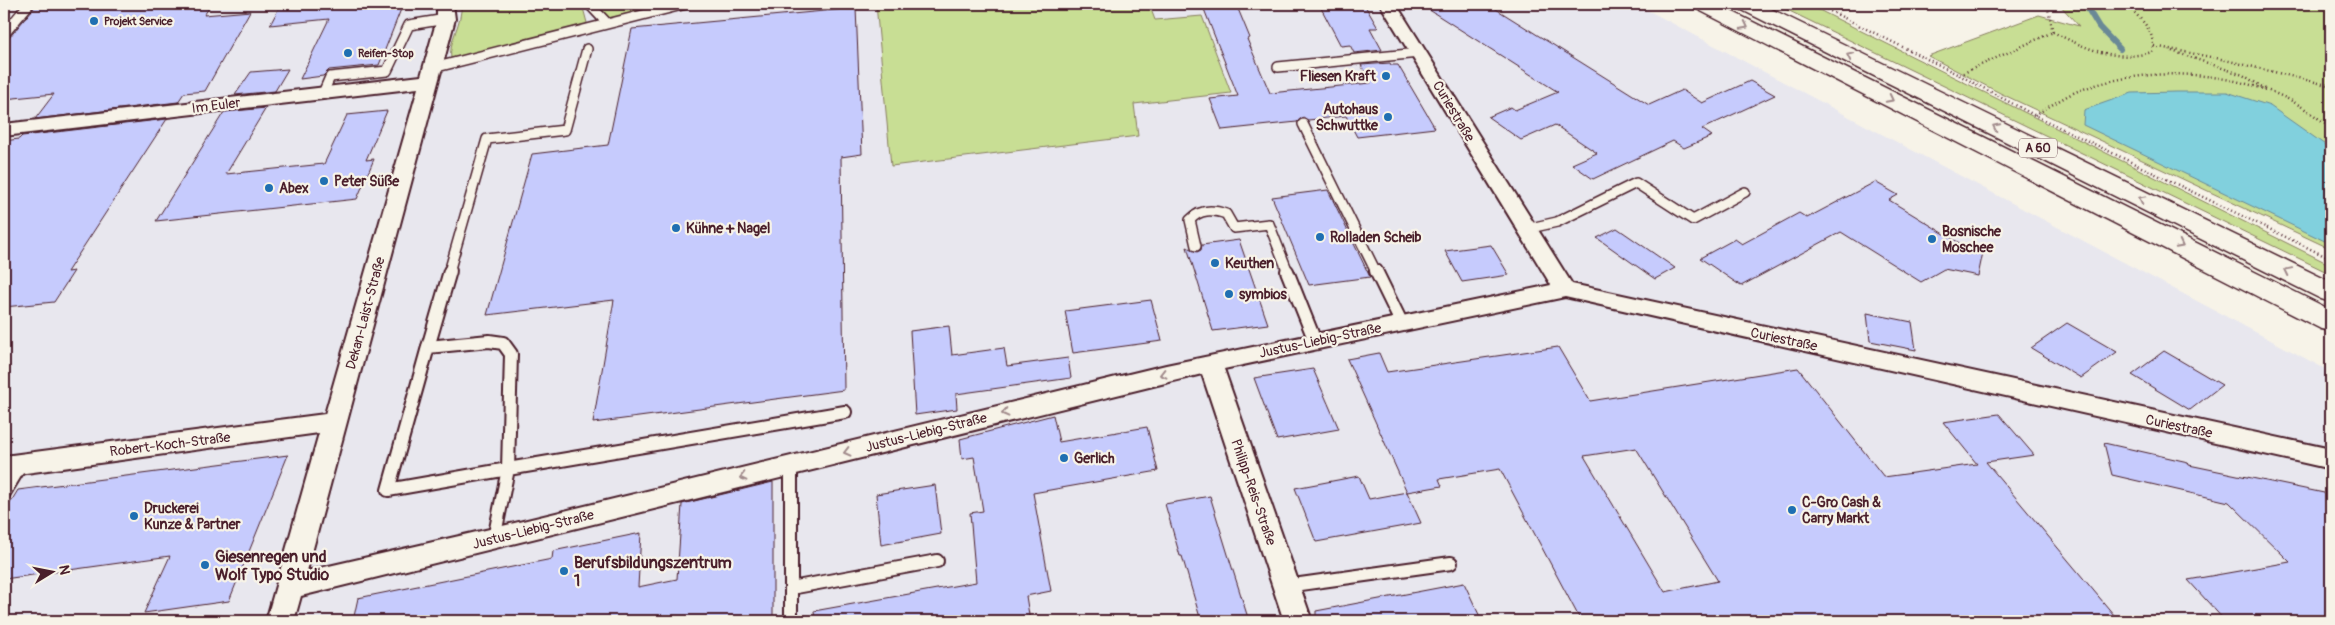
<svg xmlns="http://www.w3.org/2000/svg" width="2335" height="625" viewBox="0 0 2335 625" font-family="Pangolin,sans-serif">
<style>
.built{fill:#e8e7ee}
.green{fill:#c8de94;stroke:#897e60}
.water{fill:#81d0dd;stroke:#6b8996}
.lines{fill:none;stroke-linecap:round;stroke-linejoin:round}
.stream{stroke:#6b8996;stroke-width:6}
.building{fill:#c6cbfd;stroke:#4a1f2b;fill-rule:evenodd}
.service-far1-casing{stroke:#4a1f2b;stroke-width:12}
.service-casing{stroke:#4a1f2b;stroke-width:16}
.minor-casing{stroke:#4a1f2b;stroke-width:4}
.motorway-casing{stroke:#4a1f2b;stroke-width:3}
.path{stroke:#4a1f2b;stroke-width:2.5;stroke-dasharray:1 3;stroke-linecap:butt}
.service-far1{stroke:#f7f3e8;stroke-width:9}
.service{stroke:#f7f3e8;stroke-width:12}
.minor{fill:#f7f3e8;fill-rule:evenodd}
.motorway{fill:#f7f3e8;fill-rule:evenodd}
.oneway{stroke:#a0898a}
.poi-dot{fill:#1f6fb2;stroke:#f7f3e8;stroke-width:2}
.labels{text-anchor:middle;stroke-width:4.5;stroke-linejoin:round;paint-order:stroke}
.far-poi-label{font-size:11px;font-weight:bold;fill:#4a1f2b;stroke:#f7f3e8;text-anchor:start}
.shield{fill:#f7f3e8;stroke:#7e5f64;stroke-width:1}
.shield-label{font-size:12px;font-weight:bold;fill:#4a1f2b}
.poi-label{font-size:14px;font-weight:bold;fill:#4a1f2b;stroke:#f7f3e8;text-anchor:start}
.street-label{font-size:14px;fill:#4a1f2b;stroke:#f7f3e8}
.near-poi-label{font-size:16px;font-weight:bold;fill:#4a1f2b;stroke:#f7f3e8;text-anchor:start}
</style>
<rect width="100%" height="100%" fill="#f7f3e8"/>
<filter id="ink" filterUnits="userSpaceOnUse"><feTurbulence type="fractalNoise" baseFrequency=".02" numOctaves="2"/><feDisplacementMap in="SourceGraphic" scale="10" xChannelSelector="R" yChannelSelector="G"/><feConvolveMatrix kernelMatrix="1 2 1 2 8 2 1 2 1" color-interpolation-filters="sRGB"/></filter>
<g filter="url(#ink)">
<polygon class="built" points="4,4 1636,4 2331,372 2331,621 4,621"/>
<g class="green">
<path d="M461,4H582L587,23L584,26L451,59C448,40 463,23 461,4Z"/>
<polygon points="585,4 681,4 610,19"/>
<polygon points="876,4 1149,4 1155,20 1202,16 1231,93 1134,104 1138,136 891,166"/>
<polygon points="1775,4 1807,4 2331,265 2331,274"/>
<polygon points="2059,4 2331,4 2331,249 2002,94 1928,56 2039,15 2079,26"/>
</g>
<polygon class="water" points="2176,92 2227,92 2270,106 2331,149 2331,244 2083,125 2084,110 2132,93"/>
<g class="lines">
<polyline class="stream" points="2085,4 2099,27 2120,49"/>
</g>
<g class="building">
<polygon points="37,4 212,4 204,15 250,11 205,91 184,93 178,102 35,119 54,94 4,99 4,44"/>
<polygon points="281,4 403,4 379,65 329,70 323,76 300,79 329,19 270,25"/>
<polygon points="1202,4 1236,4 1250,38 1247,39 1270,93 1371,83 1361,65 1390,63 1391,65 1398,65 1435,128 1357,137 1346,116 1308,120 1303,117 1297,122 1222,130 1210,99 1238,96"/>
<polygon points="1364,4 1378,28 1370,28 1382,50 1354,53 1350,45 1341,46 1321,8"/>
<polygon points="1420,4 1488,4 1649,105 1682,90 1702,103 1750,81 1775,95 1702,129 1712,136 1684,148 1673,141 1593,179 1572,164 1597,153 1555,125 1521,140 1488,117 1511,107 1515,110 1558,92"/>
<polygon points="856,8 862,154 841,157 844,390 593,423 614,300 487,315 532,154 608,145 632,29"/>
<polygon points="288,69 275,91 235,95 251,72"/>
<polygon points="266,108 226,174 324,164 347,115 387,111 366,160 374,159 357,199 156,221 224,112"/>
<polygon points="167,119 67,272 74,271 54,302 4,307 4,141 19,139 22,136"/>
<polygon points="1875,182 1898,195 1889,200 1966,247 1983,252 1978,276 1944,269 1921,282 1841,232 1741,286 1700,258 1735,239 1742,244 1799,213 1807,218"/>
<polygon points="1328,190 1370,277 1309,285 1272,197"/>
<polygon points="1617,228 1675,268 1655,279 1597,238"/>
<polygon points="1239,240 1268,324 1213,331 1187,247 1197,252 1201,250 1202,245"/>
<polygon points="1491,245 1509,275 1462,282 1445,251"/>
<polygon points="1151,300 1162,341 1073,353 1065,311"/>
<polygon points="1867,313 1912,322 1916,350 1870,341"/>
<polygon points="2067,323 2117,352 2081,378 2031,348"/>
<polygon points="949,326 952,355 1004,348 1007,366 1068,358 1071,378 956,394 957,409 915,415 910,331"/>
<path d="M1558,347L1590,401L1798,368L1884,477L1977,464L1943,422L1999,414L2034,455L1986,462L2119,621H1581L1500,469L1439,479L1442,486L1407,492L1347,359L1379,353L1387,372ZM1636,448L1718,581L1665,592L1584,456Z"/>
<polygon points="2164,351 2222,385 2190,410 2132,375"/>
<polygon points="1313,369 1339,429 1277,440 1254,378"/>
<polygon points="1053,415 1059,442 1147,427 1158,471 1033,493 1051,591 1026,596 1030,621 815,621 814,611 976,582 970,513 983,511 974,457 962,459 960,439"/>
<polygon points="2104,443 2188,462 2189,465 2324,493 2331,500 2331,621 2225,621 2188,580 2290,562 2229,502 2112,475"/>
<polygon points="288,455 229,601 144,613 170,556 4,579 4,513 18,490"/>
<polygon points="1359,476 1369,499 1407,492 1421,523 1316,542 1295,488"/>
<polygon points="773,482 773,621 353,621 358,598 552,559 553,551 641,533 638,587 677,579 682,504"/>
<polygon points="935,485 941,534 881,545 876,494"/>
<polygon points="1210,496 1230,561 1249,621 1201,621 1182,556 1180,556 1165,504"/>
<polygon points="1464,583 1482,621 1316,621 1316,611"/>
</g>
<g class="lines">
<defs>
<g id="service-far1">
<polyline points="589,4 607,23"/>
<polyline points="4,34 29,4"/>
<polyline points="1278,67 1419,53"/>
<polyline points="433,68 686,4"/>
<polyline points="323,93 330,77 387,71 409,25 446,19"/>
<polyline points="1303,124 1376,272"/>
<polyline points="1526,229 1557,222 1636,183 1693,220 1745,192"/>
<path d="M1196,246L1190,220C1200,209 1212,209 1226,214L1234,228L1269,224L1288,272"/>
<polyline points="449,272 487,139 565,130 587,49"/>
</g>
<g id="service">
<polyline points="1287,271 1315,341"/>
<polyline points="1376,271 1402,324"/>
<polygon points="489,341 503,343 511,354 508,469 388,490 428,347"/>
<polyline points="428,347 450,271"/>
<polyline points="791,466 791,621"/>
<polyline points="4,493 22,463"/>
<polyline points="494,539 508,469 845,412"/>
<polyline points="1286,586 1451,563"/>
<polyline points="791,588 937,561"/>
</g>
<polygon id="minor" points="437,4 453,4 455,19 307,571 494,528 1166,365 1551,285 1380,4 1396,4 1572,284 2331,449 2331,469 1565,297 1224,369 1312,621 1284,621 1202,374 301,596 294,621 266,621 319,433 4,476 4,456 325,414 418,88 4,136 4,124 421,76 437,19"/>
<g id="motorway">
<polygon points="1692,4 1717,4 2331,310 2331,331 2321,329 1695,8"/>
<polygon points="1735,4 1761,4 2331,282 2331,302 2321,299 1738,8"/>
</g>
</defs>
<use href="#service-far1" class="service-far1-casing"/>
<use href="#service" class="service-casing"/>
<use href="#minor" class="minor-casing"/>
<use href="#motorway" class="motorway-casing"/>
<g class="path">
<polyline points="1816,4 1959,75 2053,32 2047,4"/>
<path d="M2053,32C2085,48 2116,63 2152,52C2157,31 2139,17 2125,4"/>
<polyline points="2154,46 2221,59 2331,86"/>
<polyline points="2172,51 2243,75 2267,90"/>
<polyline points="1959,75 2034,115 2331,259"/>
<path d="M2035,115C2049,107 2063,97 2078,91C2143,66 2227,69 2290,100C2304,107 2317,118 2331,127"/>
</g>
<use href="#service-far1" class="service-far1"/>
<use href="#service" class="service"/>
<use href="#minor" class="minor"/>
<use href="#motorway" class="motorway"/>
</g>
<defs><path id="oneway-chevron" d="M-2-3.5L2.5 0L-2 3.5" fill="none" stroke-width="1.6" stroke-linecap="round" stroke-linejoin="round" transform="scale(1.25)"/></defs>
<g class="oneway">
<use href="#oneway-chevron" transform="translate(1745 26) rotate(27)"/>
<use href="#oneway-chevron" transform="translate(1850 56) rotate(-154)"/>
<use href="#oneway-chevron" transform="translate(1890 99) rotate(27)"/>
<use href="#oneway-chevron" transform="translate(1996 127) rotate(-154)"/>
<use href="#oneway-chevron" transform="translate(2142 199) rotate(-154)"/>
<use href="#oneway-chevron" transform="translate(2180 245) rotate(27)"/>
<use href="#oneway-chevron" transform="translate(2288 271) rotate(-154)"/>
<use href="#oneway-chevron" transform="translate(1163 374) rotate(166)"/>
<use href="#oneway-chevron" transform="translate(1005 413) rotate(166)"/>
<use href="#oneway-chevron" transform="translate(847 452) rotate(166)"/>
<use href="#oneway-chevron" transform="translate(743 477) rotate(166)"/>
</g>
</g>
<g class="poi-dot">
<circle cx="94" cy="21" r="5"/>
<circle cx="348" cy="53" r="5"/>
<circle cx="1386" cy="76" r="5"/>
<circle cx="1388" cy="117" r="5"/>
<circle cx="324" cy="181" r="5"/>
<circle cx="269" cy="188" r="5"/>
<circle cx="676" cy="228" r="5"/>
<circle cx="1320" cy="237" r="5"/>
<circle cx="1932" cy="239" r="5"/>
<circle cx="1215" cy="263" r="5"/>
<circle cx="1229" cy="294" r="5"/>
<circle cx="1064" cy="458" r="5"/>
<circle cx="1792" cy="510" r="5"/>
<circle cx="134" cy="516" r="5"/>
<circle cx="205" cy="565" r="5"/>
<circle cx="564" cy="571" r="5"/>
</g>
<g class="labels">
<g class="far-poi-label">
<text x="104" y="25">Projekt Service</text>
<text x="358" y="57">Reifen-Stop</text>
</g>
<rect class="shield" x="2019" y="138.5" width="38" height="19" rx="4"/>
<g class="shield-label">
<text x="2038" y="152">A 60</text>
</g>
<g class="poi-label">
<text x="1376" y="81" text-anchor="end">Fliesen Kraft</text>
<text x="1378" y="114" text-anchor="end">Autohaus<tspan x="1378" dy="16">Schwuttke</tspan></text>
<text x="334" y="186">Peter Süße</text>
<text x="279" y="193">Abex</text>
<text x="686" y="233">Kühne + Nagel</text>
<text x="1942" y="236">Bosnische<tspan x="1942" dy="16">Moschee</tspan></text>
<text x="1330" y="242">Rolladen Scheib</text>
<text x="1225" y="268">Keuthen</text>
<text x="1239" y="299">symbios</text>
<text x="1074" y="463">Gerlich</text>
<text x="1802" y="507">C-Gro Cash &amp;<tspan x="1802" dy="16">Carry Markt</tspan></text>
<text x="144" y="513">Druckerei<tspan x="144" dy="16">Kunze &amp; Partner</tspan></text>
</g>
<g class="street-label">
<text transform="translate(216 105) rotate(-7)" y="5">Im Euler</text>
<text transform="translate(1454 111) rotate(59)" y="5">Curiestraße</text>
<text transform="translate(365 313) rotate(-75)" y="5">Dekan-Laist-Straße</text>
<text transform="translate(1784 339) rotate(12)" y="5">Curiestraße</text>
<text transform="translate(1320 340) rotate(-12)" y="5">Justus-Liebig-Straße</text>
<text transform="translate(2179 426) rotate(12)" y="5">Curiestraße</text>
<text transform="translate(926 432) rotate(-14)" y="5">Justus-Liebig-Straße</text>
<text transform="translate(170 444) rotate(-7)" y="5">Robert-Koch-Straße</text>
<text transform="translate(1254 492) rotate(71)" y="5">Philipp-Reis-Straße</text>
<text transform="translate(533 529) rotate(-14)" y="5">Justus-Liebig-Straße</text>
</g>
<g class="near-poi-label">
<text x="215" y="562">Giesenregen und<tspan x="215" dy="18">Wolf Typo Studio</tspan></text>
<text x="574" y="568">Berufsbildungszentrum<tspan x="574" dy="18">1</tspan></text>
</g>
</g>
<rect width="2335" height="625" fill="none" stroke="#f7f3e8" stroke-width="20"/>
<rect x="10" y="10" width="2315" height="605" fill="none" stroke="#4a1f2b" stroke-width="2" filter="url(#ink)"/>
<g transform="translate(52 572) rotate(80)" stroke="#f7f3e8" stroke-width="4" paint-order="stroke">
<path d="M0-4L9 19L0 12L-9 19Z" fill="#4a1f2b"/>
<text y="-8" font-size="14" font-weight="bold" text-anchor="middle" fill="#4a1f2b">N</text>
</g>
</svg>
